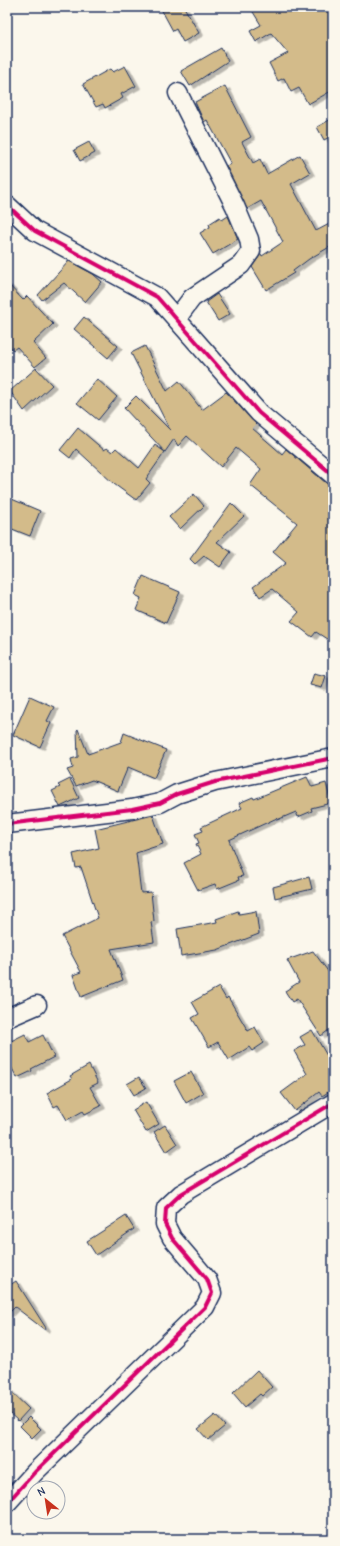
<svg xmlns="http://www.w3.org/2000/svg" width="340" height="1546" viewBox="0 0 340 1546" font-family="'Comic Neue',sans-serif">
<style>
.building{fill:#d3bb8a;stroke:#1b2f5e;filter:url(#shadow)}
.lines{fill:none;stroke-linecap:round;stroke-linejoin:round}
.street-casing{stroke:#1b2f5e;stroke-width:21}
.street{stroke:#fbf7ec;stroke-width:18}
.cycleway-casing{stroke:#fbf7ec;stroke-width:6}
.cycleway{stroke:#d6006c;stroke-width:4}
</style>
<defs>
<filter id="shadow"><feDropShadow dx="4.5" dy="2.5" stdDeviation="0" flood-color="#0004"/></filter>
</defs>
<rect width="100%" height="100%" fill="#fbf7ec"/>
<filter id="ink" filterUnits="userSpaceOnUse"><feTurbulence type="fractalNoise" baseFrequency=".025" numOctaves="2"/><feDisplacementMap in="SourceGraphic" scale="8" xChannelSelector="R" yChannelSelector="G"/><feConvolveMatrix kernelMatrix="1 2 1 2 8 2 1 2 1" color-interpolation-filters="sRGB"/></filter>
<g filter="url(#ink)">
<g class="building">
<polygon points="160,7 184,7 199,33 183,42 176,29 173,31"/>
<polygon points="250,7 333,7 333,90 308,104 299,88 291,92 284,78 278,81 269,63 288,53 271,33 256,42 250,31 261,25"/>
<polygon points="221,48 228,61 190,86 181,71"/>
<polygon points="125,66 136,86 121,94 123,98 105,108 103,104 96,107 83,84 110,69 113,72"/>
<polygon points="225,86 251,137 242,142 253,163 260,159 267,174 300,155 310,173 291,184 316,231 333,222 333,245 309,259 293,271 294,273 266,290 252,267 261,254 262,256 283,242 261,201 247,209 226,166 231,164 207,120 204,122 195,102"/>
<polygon points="333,118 333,135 324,140 317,127"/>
<polygon points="89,142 95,153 80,161 74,150"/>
<polygon points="228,216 238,239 213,254 200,233 210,227 209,224 220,217 222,220"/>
<polygon points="69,261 93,274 102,282 85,302 64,283 42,300 38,295"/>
<polygon points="7,283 23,300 27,296 53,324 33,343 46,358 35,367 17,347 13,350 7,343"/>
<polygon points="217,294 230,314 218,321 206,302"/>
<polygon points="84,317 118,346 108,358 74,329"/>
<polygon points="145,346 167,391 179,381 202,410 226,392 256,424 252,428 282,454 286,449 326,483 333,485 333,643 316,632 312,637 291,621 299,612 272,589 260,597 253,587 286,563 273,552 297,523 250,485 261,469 236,448 221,467 187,436 178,446 174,439 165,452 124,408 136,396 170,430 131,353"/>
<polygon points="36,368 52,385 24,411 10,391"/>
<polygon points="97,379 117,397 98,420 77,403"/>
<polygon points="78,428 104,450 107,448 112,452 116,448 139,468 155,445 165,452 146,479 150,483 136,500 114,484 76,449 70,458 60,450"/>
<polygon points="194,494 204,506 180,529 169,517"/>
<polygon points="7,497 40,511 30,536 7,527"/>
<polygon points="231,503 244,516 217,542 231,552 220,567 204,556 195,564 190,559"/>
<polygon points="143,576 180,592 166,623 136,610 141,598 135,595"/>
<polygon points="314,673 326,676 322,688 310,685"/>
<polygon points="30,696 54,707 47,721 51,723 40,747 13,735"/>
<polygon points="78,729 88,754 121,742 124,733 166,750 154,778 128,767 118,791 92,780 76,786 67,770 73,768 71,759 78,757 77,730"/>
<polygon points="307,777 312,787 326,783 331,803 311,808 312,811 298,817 296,812 277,820 277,818 229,840 243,876 238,877 239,880 217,889 215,884 198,890 184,863 201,854 196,844 199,843 195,834 203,831 201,827 242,808 239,803 253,797 254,799 259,797"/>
<polygon points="70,779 79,798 60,807 52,791 60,787 58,785"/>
<polygon points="153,815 163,844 136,853 141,893 151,892 154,921 151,922 154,942 111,949 123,980 81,997 73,975 81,972 62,936 98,918 81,867 76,868 73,854 99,848 95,829"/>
<polygon points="309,877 312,889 275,898 273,887"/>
<polygon points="238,911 239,914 256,911 259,934 217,950 181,956 177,929 217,922 216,919"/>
<polygon points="313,951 333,978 333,1027 321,1036 297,999 292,1002 285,991 299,982 287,960"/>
<polygon points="219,987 226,999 228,997 248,1031 255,1027 264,1043 252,1051 249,1047 229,1060 218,1042 209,1047 192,1018 199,1014 192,1002"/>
<polygon points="312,1030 333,1066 333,1089 322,1096 319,1092 295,1111 281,1093 307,1074 294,1051 305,1045 300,1037"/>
<polygon points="25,1034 29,1042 43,1035 54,1057 31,1069 32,1071 17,1078 7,1059 7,1043"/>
<polygon points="89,1065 98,1083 90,1087 101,1106 85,1114 83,1111 67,1120 58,1105 54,1107 47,1093 72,1079 70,1076"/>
<polygon points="191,1072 203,1093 186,1103 174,1081"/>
<polygon points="139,1077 146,1088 134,1095 127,1084"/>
<polygon points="146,1102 159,1124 146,1132 133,1110"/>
<polygon points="165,1125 177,1144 166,1152 154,1132"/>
<polygon points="126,1216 134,1229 96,1255 87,1241"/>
<polygon points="16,1281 46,1328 45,1330 15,1307 7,1315 7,1287"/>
<polygon points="257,1370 272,1387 262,1396 260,1394 245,1407 233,1393"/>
<polygon points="7,1388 29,1409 18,1421 7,1411"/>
<polygon points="215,1415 225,1426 208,1440 198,1429"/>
<polygon points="29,1417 41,1429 32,1438 20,1426"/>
</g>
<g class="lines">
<defs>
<g id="street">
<polyline points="7,205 35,231 157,297 259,413 333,475"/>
<polyline points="177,318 192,298 241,265 251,251 249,239 235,206 178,93"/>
<polyline points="7,824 132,809 160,803 177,794 215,782 333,758"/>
<polyline points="7,1018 37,1005"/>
<polyline points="7,1503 35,1472 205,1307 212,1293 207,1279 172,1238 165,1224 166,1208 181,1194 333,1103"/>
</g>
</defs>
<use href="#street" class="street-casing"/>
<use href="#street" class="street"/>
<defs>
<g id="cycleway">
<polyline points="7,205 35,231 157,297 259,413 333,475"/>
<polyline points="7,824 132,809 160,803 177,794 215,782 333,758"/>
<polyline points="7,1503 35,1472 205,1307 212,1293 207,1279 172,1238 165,1224 166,1208 181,1194 333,1103"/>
</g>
</defs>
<use href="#cycleway" class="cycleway-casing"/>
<use href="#cycleway" class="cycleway"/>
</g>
</g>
<rect width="340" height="1546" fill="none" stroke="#fbf7ec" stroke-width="24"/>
<rect x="12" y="12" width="316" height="1522" fill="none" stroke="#1b2f5e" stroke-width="1.5" filter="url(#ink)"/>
<g transform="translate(46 1500) rotate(330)"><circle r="19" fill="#fbf7ec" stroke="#a1a7b3"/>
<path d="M0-3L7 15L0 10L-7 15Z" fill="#c8321e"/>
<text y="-6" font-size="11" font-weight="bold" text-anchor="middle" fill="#1b2f5e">N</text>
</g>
</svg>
